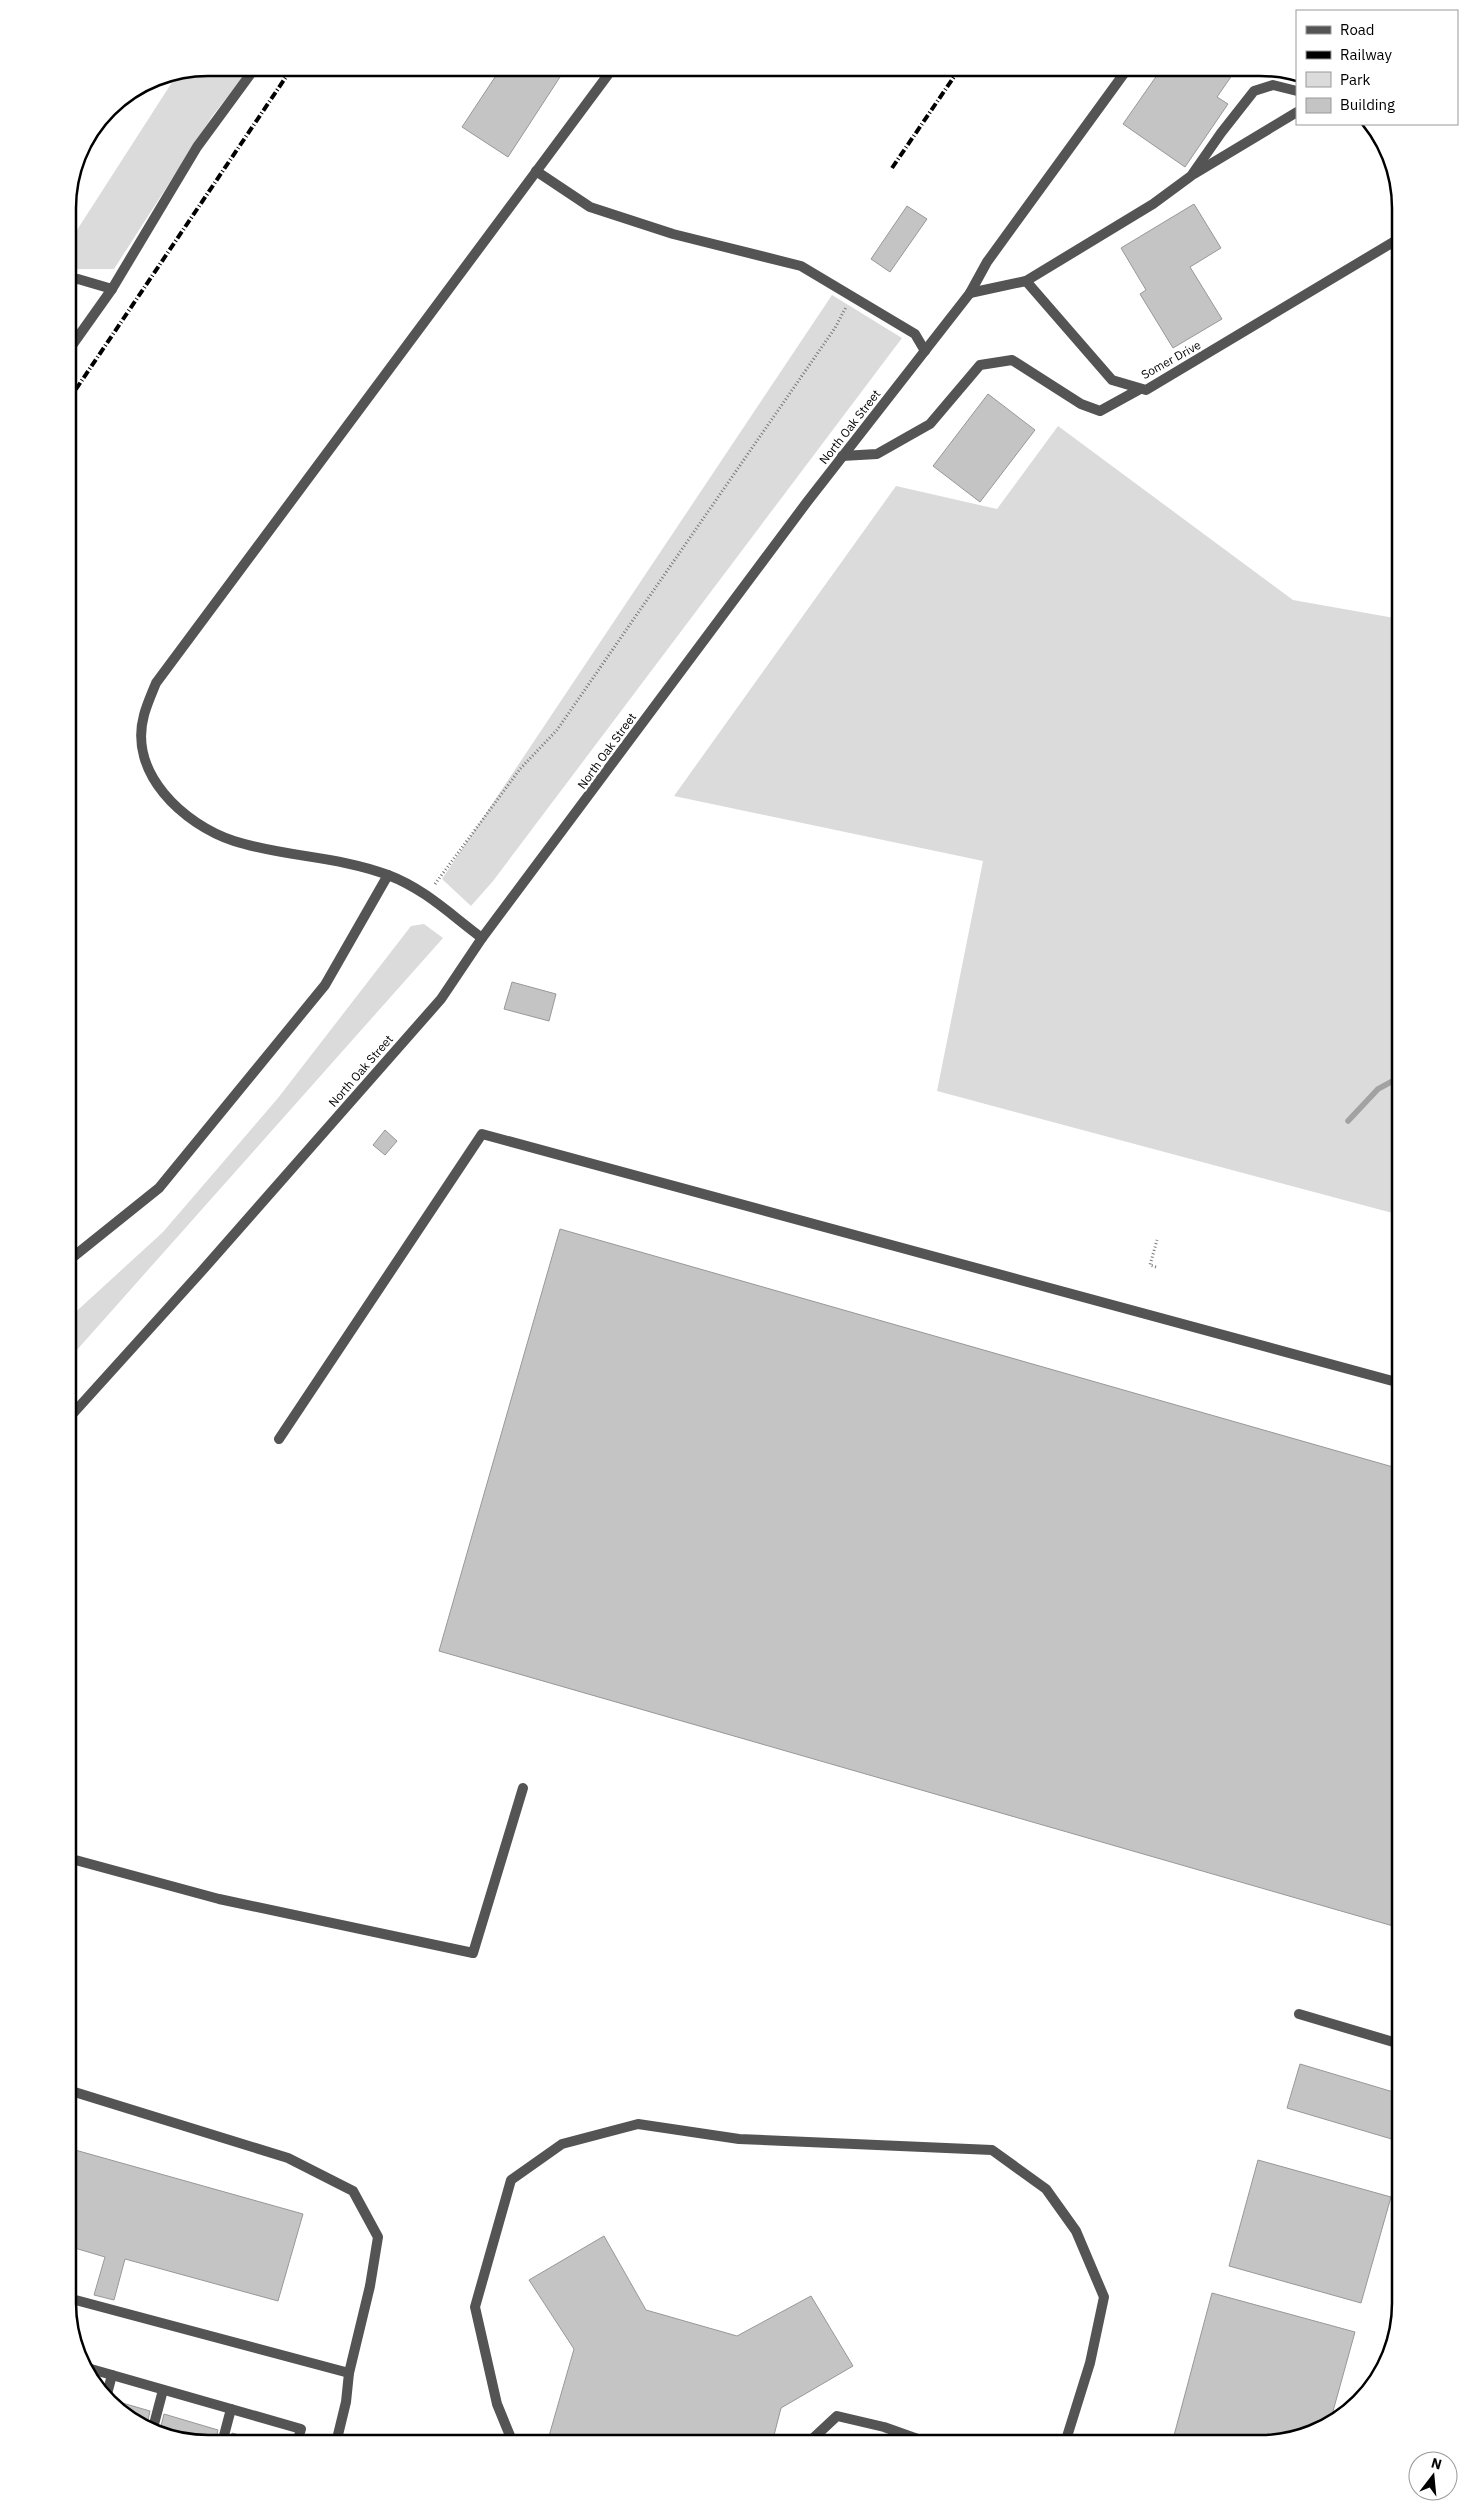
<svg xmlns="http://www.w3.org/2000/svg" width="1468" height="2511" viewBox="0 0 1468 2511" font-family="'IBM Plex Sans',sans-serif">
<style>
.green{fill:#dbdbdb}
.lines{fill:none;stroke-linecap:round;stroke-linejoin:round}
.stream{stroke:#a2a2a2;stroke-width:5.5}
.building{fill:#c4c4c4;stroke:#989898}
.path{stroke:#767676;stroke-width:3;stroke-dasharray:1 2.5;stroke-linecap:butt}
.lane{stroke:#545454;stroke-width:10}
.street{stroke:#545454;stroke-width:10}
.rail{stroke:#000;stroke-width:4;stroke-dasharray:8 2.5 1 2.5;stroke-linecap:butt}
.labels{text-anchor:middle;stroke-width:5;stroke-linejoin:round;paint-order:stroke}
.street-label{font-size:12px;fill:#000;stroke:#fff}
.rim{fill:none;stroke:#000;stroke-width:2.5}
</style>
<rect width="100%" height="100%" fill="#fff"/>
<g class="green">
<polygon points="208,68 250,68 213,115 114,269 68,269 68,244 178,73"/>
<polygon points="832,295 902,338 493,881 471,906 442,879"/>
<polygon points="1058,426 1293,600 1400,619 1400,1215 937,1091 983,861 674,796 896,486 997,509"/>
<polygon points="424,924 443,938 68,1360 68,1319 163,1232 278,1098 411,926"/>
</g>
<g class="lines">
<polyline class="stream" points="1348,1121 1378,1089 1400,1077"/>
</g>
<g class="building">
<polygon points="501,68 545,68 560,77 508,157 462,127"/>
<polygon points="1162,68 1237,68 1217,97 1228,104 1185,167 1123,124"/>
<polygon points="1194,204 1221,248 1190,267 1222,319 1173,348 1140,294 1146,290 1121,248"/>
<polygon points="907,206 927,219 890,272 871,259"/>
<polygon points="988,394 1035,430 980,502 933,466"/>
<polygon points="512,982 556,994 549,1021 504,1009"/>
<polygon points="385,1130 397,1141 385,1155 373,1145"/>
<polygon points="560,1229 1400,1469 1400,1928 439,1651"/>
<polygon points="1300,2064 1400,2094 1400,2123 1395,2140 1287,2108"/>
<polygon points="68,2148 303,2214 278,2301 125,2259 114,2300 94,2295 105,2257 68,2246"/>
<polygon points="1258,2160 1391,2197 1361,2303 1229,2266"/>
<polygon points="604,2236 646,2310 737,2336 811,2296 853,2366 781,2408 772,2443 547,2443 574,2349 529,2280"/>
<polygon points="1212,2293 1355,2332 1330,2422 1322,2429 1260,2444 1172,2443"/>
<polygon points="112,2400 150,2411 147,2425 130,2420"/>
<polygon points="164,2414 218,2430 215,2443 199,2443 160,2430"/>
<polygon points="232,2433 250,2438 249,2443 229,2443"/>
</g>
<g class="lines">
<g class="path">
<polyline points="435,884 520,769 557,730 835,328 846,307"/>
<polyline points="1156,1267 1150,1265 1157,1240"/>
</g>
<g class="lane">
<polyline points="536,171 590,207 673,234 801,266 915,334 925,351"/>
<polyline points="1194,174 1297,112"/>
<polyline points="68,281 78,279 112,289"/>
<polyline points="1026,281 1153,204 1191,176 1221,133 1254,91 1273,85 1297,91"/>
<polyline points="68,351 112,289 197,147 255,68"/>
<polyline points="842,456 877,454 930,424 980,365 1012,360 1081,404 1100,411 1140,389"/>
<path d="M482,938C451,915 425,889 388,875C338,856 284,857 234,841C183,824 128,773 144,715C147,704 152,693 156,683L613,68"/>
<polyline points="68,1261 159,1188 325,985 388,875"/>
<polyline points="279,1439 482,1134 1400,1383"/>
<polyline points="68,1858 219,1899 473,1953 523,1788"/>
<polyline points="1299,2014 1400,2044"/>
<polyline points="68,2090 288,2158 353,2191 378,2237 370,2286 349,2373 346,2402 336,2443"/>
<polyline points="68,2298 349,2373"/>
<polyline points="84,2367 301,2429 297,2443"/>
<polyline points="107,2394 112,2375"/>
<polyline points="153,2428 163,2390"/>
<polyline points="222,2443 231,2409"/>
<polyline points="513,2443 497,2404 475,2307 511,2180 562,2144 638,2124 739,2139 992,2150 1046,2189 1076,2231 1104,2297 1090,2363 1065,2443"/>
<polyline points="808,2443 837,2416 884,2427 929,2443"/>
</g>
<g class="street">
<polyline points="970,293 1026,281 1112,380 1146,390 1400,238"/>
<polyline points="68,1419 200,1273 441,999 482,938 807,502 970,293 987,262 1128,68"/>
</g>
<g class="rail">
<polyline points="892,168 960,68"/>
<polyline points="68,401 292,68"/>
</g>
</g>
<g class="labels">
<g class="street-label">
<text transform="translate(1171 360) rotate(-29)" y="4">Somer Drive</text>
<text transform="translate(850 427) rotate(-52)" y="4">North Oak Street</text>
<text transform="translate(607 751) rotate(-54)" y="4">North Oak Street</text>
<text transform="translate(361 1071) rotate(-49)" y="4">North Oak Street</text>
</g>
</g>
<path d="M0 0H1468V2511H0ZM208 76H1260A132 132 0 0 1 1392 208V2303A132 132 0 0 1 1260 2435H208A132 132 0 0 1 76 2303V208A132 132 0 0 1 208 76Z" fill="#fff" fill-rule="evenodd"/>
<path class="rim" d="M208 76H1260A132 132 0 0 1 1392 208V2303A132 132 0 0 1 1260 2435H208A132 132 0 0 1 76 2303V208A132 132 0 0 1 208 76Z"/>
<rect x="1296" y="10" width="162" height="115" fill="#ffffff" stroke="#999999"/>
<rect x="1306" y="26" width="25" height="8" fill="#545454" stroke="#999999"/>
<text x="1340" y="35" font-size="15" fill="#000000">Road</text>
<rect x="1306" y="51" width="25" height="8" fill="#000000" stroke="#999999"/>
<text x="1340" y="60" font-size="15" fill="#000000">Railway</text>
<rect x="1306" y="72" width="25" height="15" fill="#dbdbdb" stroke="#999999"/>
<text x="1340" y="85" font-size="15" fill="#000000">Park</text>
<rect x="1306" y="98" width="25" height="15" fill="#c4c4c4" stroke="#999999"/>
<text x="1340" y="110" font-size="15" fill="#000000">Building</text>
<g transform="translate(1433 2476) rotate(16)"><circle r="24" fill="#ffffff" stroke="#999999"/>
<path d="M0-4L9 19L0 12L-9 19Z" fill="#000000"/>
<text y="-8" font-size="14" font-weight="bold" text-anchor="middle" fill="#000000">N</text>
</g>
</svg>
